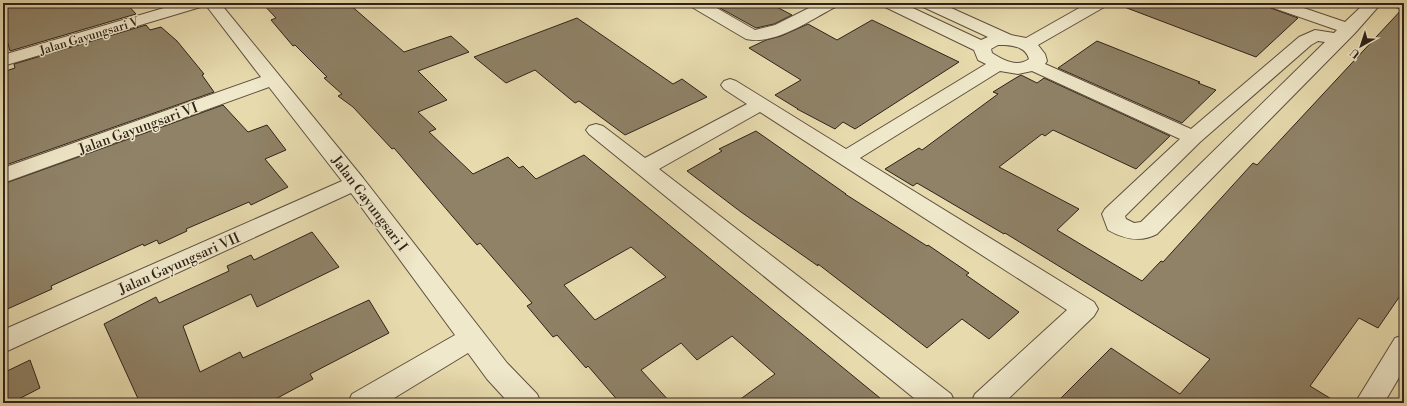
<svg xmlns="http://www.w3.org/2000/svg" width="1407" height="406" viewBox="0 0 1407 406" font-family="'Libre Bodoni',serif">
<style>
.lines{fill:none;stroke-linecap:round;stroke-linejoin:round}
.stream{fill:#796b55;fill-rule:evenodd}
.building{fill:#8f8267;stroke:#30221a;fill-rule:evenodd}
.minor-casing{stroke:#5e503f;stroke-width:2}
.minor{fill:#efe8ca;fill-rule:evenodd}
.labels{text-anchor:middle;stroke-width:3;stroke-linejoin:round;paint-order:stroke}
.far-street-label{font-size:12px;fill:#30221a;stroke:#efe8ca}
.street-label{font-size:14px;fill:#30221a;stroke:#efe8ca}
</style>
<rect width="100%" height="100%" fill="#e7dbae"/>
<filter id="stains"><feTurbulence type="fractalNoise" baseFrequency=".005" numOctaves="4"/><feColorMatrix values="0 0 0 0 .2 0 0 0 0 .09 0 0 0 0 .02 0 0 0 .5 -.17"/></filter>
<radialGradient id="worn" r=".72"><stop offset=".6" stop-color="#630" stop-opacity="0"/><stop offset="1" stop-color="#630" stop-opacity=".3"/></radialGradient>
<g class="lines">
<polygon class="stream" points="1382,3 1392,3 1404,7 1404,11"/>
</g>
<g class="building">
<polygon points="3,3 126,3 136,14 10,51 3,25"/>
<path d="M262,3H348L404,52L451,36L469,52L418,71L447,100L418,112L436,129L429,132L473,174L508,157L519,168L523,166L536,179L584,155L886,403H735L775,374L732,336L697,360L681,343L641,370L671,403H620L588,366L586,368L557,335L553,337L527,306L532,303L480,243L477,245L394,148L392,149L353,107L338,96L342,94L324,78L327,77L295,45L293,46L271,20L276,18ZM631,247L666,277L595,320L564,285Z"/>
<polygon points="711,3 769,3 792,15 774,24 756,28"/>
<polygon points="1119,3 1265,3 1268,7 1298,18 1256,57 1119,5"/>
<polygon points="1404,7 1404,290 1378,328 1359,318 1310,386 1338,403 1056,403 1111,348 1180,394 1210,359 1005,233 1004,234 917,183 913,186 885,169 919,148 922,150 998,94 993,92 1014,79 1021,75 1037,83 1044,78 1170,136 1136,169 1053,130 1045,136 1042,134 999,167 1079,209 1057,230 1142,281 1161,261 1163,262 1253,163 1257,165"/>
<polygon points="577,18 673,84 682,79 707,97 625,135 579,101 575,103 535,70 506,83 474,57"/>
<polygon points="872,20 959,62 855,129 843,122 835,129 797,109 798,109 775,95 801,80 749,48 766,40 781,36 808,24 837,40"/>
<polygon points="146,25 150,30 161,27 177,41 204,74 202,75 214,92 3,166 3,72 15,68 14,64"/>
<polygon points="1097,41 1200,82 1198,83 1216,90 1182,123 1058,68"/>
<polygon points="223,105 248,132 267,125 286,150 265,159 288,187 251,205 249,202 186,229 187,231 159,244 157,240 144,246 143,244 51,286 52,289 3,311 3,184"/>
<polygon points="756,131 846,194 845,194 927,246 928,245 969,273 966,275 1019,312 989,339 962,319 927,348 818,264 818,266 741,212 687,171 722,151 719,149"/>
<polygon points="312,232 339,267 257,307 251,294 183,326 200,372 240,352 243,358 369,300 389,333 310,374 313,379 268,403 140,403 104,324 156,297 159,303 229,271 227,266 251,255 254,260"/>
<polygon points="30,360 40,388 11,403 3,403 3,373"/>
</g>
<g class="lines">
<defs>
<g id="minor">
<polygon points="181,3 220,3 363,178 507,363 537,394 541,403 509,403 487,379 468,353 386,403 348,403 352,394 455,335 351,193 3,353 3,330 342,181 269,87 3,183 3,168 261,77 205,4 204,6 3,66 3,55"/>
<path d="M688,3H708L755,30L775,25L819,3H839L837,6C812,19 774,46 746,39L690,6Z"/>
<path d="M881,3H902L981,40L988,37L921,6L919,3H940L1011,35L1026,38L1088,3H1108L1106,6L1038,45L1045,54L1047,61L1045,64L1191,129L1299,37L1315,30L1334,33L1337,30L1268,6L1266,3H1289L1345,22L1364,4H1376L1378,7L1355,33L1157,234C1140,243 1124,239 1108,230L1102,214L1105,209L1180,139L1032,71L1018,74L1000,71L860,158L1094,302L1098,309L1094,316L1004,403H971L975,394L1067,310L760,112L659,169L951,394L955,403H920L589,134L586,130L589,126L596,124L603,126L645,158L747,104L724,89L721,85L724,81L730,79L736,81L846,149L986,64L978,60L974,50L883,6ZM1318,41L1325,42L1141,222L1134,223L1126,219L1125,216L1200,142L1311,45ZM1005,45C1016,46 1026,48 1029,59C1017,68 1003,60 992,53L991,49L998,45Z"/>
<polygon points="1404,335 1404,369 1384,403 1355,403 1395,338"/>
</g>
</defs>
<use href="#minor" class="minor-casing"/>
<use href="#minor" class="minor"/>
</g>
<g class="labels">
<g class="far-street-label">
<text transform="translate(89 36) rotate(-17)" y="4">Jalan Gayungsari V</text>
</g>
<g class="street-label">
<text transform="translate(138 128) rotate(-20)" y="5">Jalan Gayungsari VI</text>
<text transform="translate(370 203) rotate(53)" y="5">Jalan Gayungsari I</text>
<text transform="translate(179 263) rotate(-24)" y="5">Jalan Gayungsari VII</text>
</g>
</g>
<rect width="1407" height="406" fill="none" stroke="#e7dbae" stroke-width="16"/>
<rect x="4" y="4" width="1399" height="398" fill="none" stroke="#30221a" stroke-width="2"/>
<rect x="8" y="8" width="1391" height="390" fill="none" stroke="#30221a"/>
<g transform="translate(1361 46) rotate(219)" stroke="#efe8ca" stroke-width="3" paint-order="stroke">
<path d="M0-3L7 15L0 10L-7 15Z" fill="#30221a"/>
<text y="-6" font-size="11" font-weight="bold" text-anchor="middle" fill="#30221a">U</text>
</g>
<rect width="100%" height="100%" filter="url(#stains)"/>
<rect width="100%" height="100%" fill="url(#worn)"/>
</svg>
